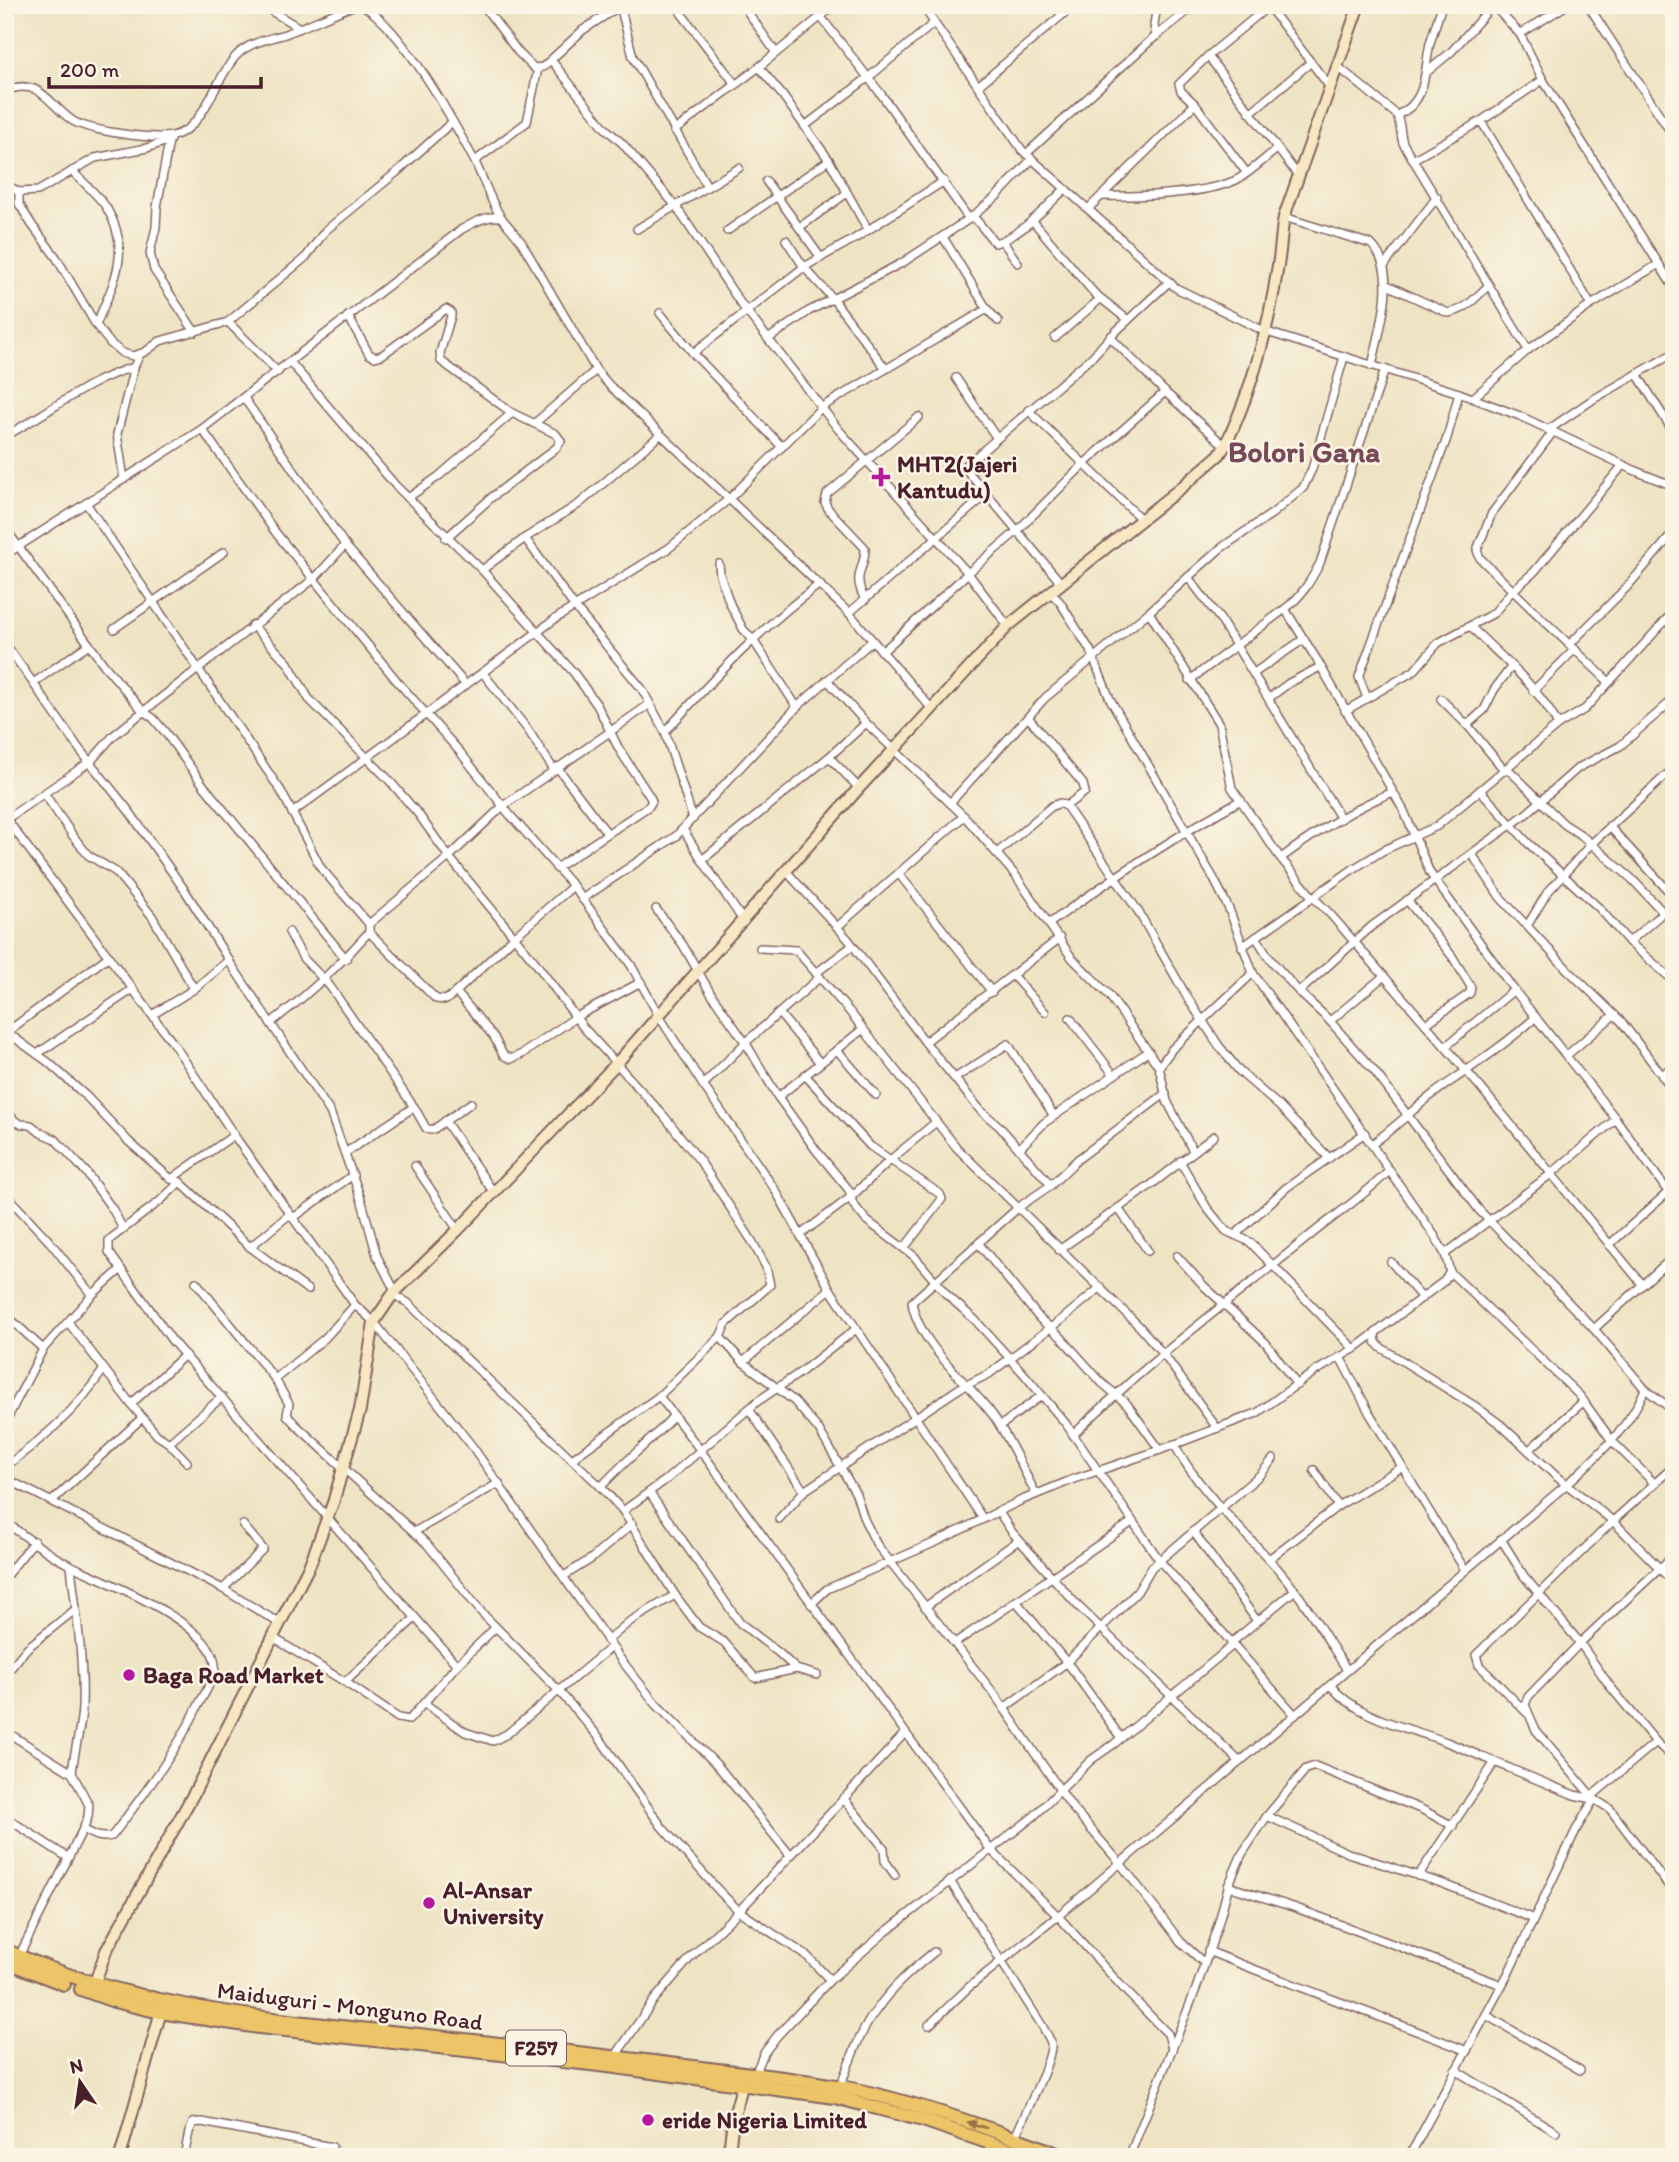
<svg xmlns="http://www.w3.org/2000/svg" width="1679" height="2162" viewBox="0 0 1679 2162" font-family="Itim,sans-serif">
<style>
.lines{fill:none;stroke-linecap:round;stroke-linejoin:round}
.street-casing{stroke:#836461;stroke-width:10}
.secondary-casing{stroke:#836461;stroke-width:14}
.primary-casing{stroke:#836461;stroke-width:16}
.street{stroke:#fff;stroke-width:7}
.secondary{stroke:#f7e8c3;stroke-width:10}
.primary{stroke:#ecc569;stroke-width:12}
.oneway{fill:#9b724a}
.poi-dot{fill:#b5179e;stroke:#fcf5e5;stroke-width:2.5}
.labels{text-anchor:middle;stroke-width:5;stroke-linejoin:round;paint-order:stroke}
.shield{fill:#fcf5e5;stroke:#7f5f63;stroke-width:2}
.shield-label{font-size:21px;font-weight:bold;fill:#4a1f2b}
.poi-label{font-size:23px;font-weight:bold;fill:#4a1f2b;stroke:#fcf5e5;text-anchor:start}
.street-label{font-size:23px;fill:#4a1f2b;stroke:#fcf5e5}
.district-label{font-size:30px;font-weight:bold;fill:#784a59;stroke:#fcf5e5}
</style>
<rect width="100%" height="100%" fill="#fcf5e5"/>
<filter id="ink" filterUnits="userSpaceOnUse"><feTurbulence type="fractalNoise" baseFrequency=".0143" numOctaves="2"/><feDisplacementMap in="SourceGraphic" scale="14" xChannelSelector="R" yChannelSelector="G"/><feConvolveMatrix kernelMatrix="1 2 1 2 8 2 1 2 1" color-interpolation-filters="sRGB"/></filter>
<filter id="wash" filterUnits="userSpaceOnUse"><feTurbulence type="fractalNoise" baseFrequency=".00686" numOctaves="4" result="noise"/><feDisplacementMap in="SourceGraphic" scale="28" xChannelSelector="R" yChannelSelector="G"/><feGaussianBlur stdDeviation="1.57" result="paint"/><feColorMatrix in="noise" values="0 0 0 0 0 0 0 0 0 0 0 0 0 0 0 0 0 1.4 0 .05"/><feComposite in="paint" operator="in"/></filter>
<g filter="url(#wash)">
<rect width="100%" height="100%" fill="#eee4c4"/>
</g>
<g filter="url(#ink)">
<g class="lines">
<defs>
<g id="street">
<polyline points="261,5 300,28"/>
<path d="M362,5C403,29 451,117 474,160C483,178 489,197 499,214C503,221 516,234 522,243L596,370L609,385L849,613L932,709"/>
<polyline points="483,5 518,52 534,68 543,67 583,30 621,5"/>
<polyline points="620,5 633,57 707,186"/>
<polyline points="743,5 776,53"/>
<polyline points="922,5 1022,150 1176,288 1264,331 1459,393 1520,416 1638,472 1674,486"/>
<polyline points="1588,5 1674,137"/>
<polyline points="1269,7 1329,86"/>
<polyline points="681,13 736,85"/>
<polyline points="820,16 881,94 969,219"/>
<polyline points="1520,34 1567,5"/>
<polyline points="1156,36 1154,25 1157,5"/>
<polyline points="1208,56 1299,177"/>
<polyline points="551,60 605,128 622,143 675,205 741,304 839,430 968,573 1008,626"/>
<path d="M1336,65L1397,115C1401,125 1400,133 1403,143L1528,350"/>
<polyline points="759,67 783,96 829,160 868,230"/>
<polyline points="1427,72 1451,52 1493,5 1520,34 1543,80 1674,288"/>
<polyline points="978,86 1074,5"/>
<path d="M5,91C40,76 49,105 73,121C90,131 152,140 172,136C205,130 215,77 237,55C249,42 270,39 285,34C309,25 331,14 355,5"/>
<polyline points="1250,113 1310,63"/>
<path d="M1397,115C1428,103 1424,70 1430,43C1434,30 1438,18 1442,5"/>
<polyline points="1481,121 1591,305"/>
<polyline points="805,126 869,77 934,23"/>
<polyline points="674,131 759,67 830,9 830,5"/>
<polyline points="169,141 157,207 156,227 150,253 154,270 195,332"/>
<polyline points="1026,154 1150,41 1195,5"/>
<polyline points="1414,159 1481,121 1543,80"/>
<polyline points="475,161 527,122 538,68"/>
<path d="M72,171C83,182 97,194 106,207C133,251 114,282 96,325"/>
<polyline points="1246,172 1195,104 1181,91 1179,84 1208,56 1270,5"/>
<polyline points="766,181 821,258"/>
<polyline points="5,184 19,192 38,191 95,158 147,148 170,140"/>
<polyline points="19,192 19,204 32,225 56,257 96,325 110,343 122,353 133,356 145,352 160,341 228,322 306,257 325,231 397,172 452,122"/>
<path d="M1102,196C1135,197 1210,194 1238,179C1252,171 1265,158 1277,149"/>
<polyline points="1088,209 1195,104"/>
<path d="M973,216L995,243C1019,238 1048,205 1065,189"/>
<path d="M1284,217L1371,244C1400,272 1379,331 1372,366"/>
<polyline points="1032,220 1094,293 1128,320"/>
<polyline points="800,227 847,193"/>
<polyline points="637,229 739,168"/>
<polyline points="727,231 829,160"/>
<polyline points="943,237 987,309 998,321"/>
<polyline points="786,240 804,267 833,299 886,369"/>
<polyline points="1003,242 1018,263"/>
<polyline points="1384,266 1437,197"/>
<path d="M1387,285L1448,313C1466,311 1476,297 1489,285"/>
<polyline points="660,313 693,353 782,447"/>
<polyline points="348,316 369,354 375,357 382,355 446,309 451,312 451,316 440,353 441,361 512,413 556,434 561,441 556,448 492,497 446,538"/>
<polyline points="228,322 278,372"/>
<polyline points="1110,337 1165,392 1225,446"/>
<polyline points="1055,338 1100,299"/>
<polyline points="768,339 809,311 902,263 969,219 997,196 1032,159"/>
<polyline points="693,353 804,267 854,239 944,181"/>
<polyline points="291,363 396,486 482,570 574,673 597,705 619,749 650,797 652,801 649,806 556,868"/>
<polyline points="1637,374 1674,433"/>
<polyline points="956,378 996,437"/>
<polyline points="244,398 345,545 466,685"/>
<polyline points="1473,398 1528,350 1591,305 1659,264"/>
<polyline points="1028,410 1140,518"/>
<polyline points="535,423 596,370"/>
<polyline points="202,429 276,533 397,681 460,752 510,815 573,886 631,965 659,1016 703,1085 776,1191 830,1289 983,1519"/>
<polyline points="1548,430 1592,400 1674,353"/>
<path d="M1553,432L1492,513L1477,550L1480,558C1522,601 1566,641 1609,682"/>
<path d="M5,436C48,414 87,380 134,367"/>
<polyline points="124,479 117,434 134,367 140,354"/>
<polyline points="408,498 439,476 512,413"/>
<polyline points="86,503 281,791 321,868 369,924 369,932 436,999 446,1000 456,992 514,937 573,886"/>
<polyline points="5,528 104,665 143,711 153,718 165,732 204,786 346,959"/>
<polyline points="525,538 574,606 642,689 665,732 693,819"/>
<path d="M5,555L202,429L462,229C474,223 486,215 500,217"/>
<polyline points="719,564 720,575 730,604 743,629 753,640 797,707"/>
<polyline points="482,570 525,538 579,504 660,435"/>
<polyline points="1188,577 1220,619 1341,819"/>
<polyline points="1061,583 964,467 1092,357 1110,337 1169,282"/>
<polyline points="1050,592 1060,602 1090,650 1110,699 1214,879 1229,909 1253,973 1434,1235 1445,1254 1450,1272 1579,1395 1612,1441 1654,1483"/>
<path d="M865,600C851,573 865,571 865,548L829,510L825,503L827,494L919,417"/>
<polyline points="1285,609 1317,660 1404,811 1430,873 1514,990 1616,1119 1674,1200"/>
<polyline points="1149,612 1219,724 1232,788 1279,856 1309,893 1331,915 1481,1088 1642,1284"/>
<polyline points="849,613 986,495"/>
<polyline points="252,625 288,663 309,699 389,780 419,815 449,857 535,962 583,1027 664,1116 700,1161 752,1241 766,1267 770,1285 726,1324 720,1337 659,1396 572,1459"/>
<path d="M1471,627C1500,656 1539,687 1558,725"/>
<polyline points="114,629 224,552"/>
<polyline points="5,643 80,750 129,811 186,892 231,964 330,1112 362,1202 377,1256 395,1291"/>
<polyline points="1569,645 1627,587 1674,532"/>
<polyline points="882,652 968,573 1016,532 1084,464 1165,392"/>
<polyline points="483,673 528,730 554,770"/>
<polyline points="1254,673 1304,639"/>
<polyline points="827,680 866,723 967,819 1016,876 1072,958 1109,995 1159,1067"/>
<path d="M1190,680L1285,609C1302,596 1310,582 1320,563L1385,369"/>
<polyline points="33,683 89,644"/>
<polyline points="1533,691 1575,649"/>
<polyline points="1269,698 1289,683 1320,667"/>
<polyline points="1367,698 1359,677 1447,438 1459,393"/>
<polyline points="1441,699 1469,727 1505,771"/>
<polyline points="1345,711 1414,671 1438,643 1494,613 1510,593 1534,572 1623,465"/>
<polyline points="1028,717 1083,784 1085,792 1066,806 1138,911 1187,997 1219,1046 1240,1072 1279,1106 1329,1158"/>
<polyline points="1467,725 1484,710 1494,690 1511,667"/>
<path d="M665,732C713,679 762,626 820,584"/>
<polyline points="829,757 859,788"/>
<polyline points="557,767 607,833"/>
<polyline points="1507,768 1564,824 1581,835 1632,879 1660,909 1661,913 1659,916 1629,942"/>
<polyline points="1480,790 1528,843 1599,908 1629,942 1674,981"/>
<polyline points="44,793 73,836 88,855 116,872 152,916 194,989"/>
<polyline points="950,803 1045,698 1149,612 1221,548 1273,513 1303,488 1312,469 1344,357"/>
<polyline points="292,813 555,619 669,548 729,499 822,407 987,309"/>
<polyline points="5,817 175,1046 238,1141 355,1305 374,1322 472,1446 622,1661 656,1704 718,1766 790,1855"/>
<polyline points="5,820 91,761 113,736 139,715 315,578 345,545"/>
<polyline points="1609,826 1674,897"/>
<polyline points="683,829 702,860 744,922"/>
<polyline points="997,853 1052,806 1060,803 1066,806"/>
<polyline points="1472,854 1500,897 1568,970 1621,1021 1674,1091"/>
<path d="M1281,858C1315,833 1353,808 1393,792"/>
<polyline points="702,860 829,757 866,723"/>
<polyline points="786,871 848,939 925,1042 981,1111 999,1126 1051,1185"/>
<polyline points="899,874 992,992"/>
<polyline points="582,899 676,836 797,707 872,641"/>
<polyline points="1407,900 1452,956 1471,987 1470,993 1426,1024"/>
<polyline points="656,909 683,945 710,992 747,1045 778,1097 816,1150 849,1190 853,1204 866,1220 914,1256 947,1295 975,1320 1024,1374 1066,1424 1160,1561 1295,1715"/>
<path d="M1050,923C1112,878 1174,837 1241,800"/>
<polyline points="369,924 449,857 503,806 650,704"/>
<polyline points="1527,926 1547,893 1591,844 1674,768"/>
<polyline points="837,927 964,816"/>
<polyline points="289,932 303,958 329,985 414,1107 426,1128 430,1130 434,1129 471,1103"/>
<polyline points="1256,937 1270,959 1299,992 1328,1019 1375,1072 1479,1210 1594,1329 1645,1389 1674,1411"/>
<polyline points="1242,947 1353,869 1384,850 1437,826 1558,725 1585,709 1674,611"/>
<polyline points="760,948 796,950 849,1011 957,1148 1139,1326 1164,1355 1217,1428"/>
<polyline points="816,973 852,946"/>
<polyline points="1013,976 1045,1012"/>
<polyline points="456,992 494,1037 503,1055 511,1059 522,1054 576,1017 641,982"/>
<polyline points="1299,992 1372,926 1526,814 1578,768 1620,746 1674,699"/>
<polyline points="779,1013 820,1063"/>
<polyline points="152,1015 194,989 229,960"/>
<polyline points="1070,1018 1114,1075"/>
<polyline points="1330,1021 1384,976"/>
<path d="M272,1022C308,995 340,965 369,932"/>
<polyline points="5,1031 48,1062 86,1096 128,1141 171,1179 180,1182 250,1247 308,1290"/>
<polyline points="7,1032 109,956"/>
<polyline points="925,1042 1060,938"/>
<polyline points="1445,1047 1514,990"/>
<polyline points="837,1050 876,1095"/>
<polyline points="37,1054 133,989"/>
<polyline points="1567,1055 1614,1015"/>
<polyline points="805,1075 870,1146 940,1194 942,1199 905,1247"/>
<polyline points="1662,1076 1674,1064"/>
<polyline points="955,1078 1008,1044 1054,1116"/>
<polyline points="703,1085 745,1043 820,977"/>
<polyline points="778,1097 863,1029"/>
<polyline points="5,1109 15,1121 21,1124 31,1125 41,1133 55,1139 86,1172 113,1210 123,1229"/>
<polyline points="445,1121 494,1193"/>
<path d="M1372,1144C1396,1127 1416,1106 1440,1089C1473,1066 1506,1044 1536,1017"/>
<polyline points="1019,1149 1044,1123 1149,1051"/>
<polyline points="1193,1151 1167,1101 1159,1067 1172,1049 1253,973"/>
<polyline points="345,1153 414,1107"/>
<polyline points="1180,1161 1207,1208 1226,1231 1250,1242 1354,1349"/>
<polyline points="415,1166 458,1230"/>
<polyline points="171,1179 234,1135"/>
<polyline points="180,1182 160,1201 109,1240 109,1252 173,1342 457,1665"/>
<polyline points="5,1194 50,1242 92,1295"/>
<polyline points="1118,1208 1148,1251"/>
<polyline points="293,1218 353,1175"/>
<polyline points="800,1235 851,1197 889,1161 936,1122"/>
<polyline points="1235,1235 1286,1188 1365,1133"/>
<polyline points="979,1244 1040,1319 1060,1336 1102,1383 1127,1404 1160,1450"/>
<polyline points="1609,1245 1674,1187"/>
<polyline points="250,1247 290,1214"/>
<polyline points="1059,1250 1151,1185 1214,1136"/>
<polyline points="1445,1254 1551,1174 1616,1119"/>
<polyline points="1177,1256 1204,1286 1266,1343 1297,1385"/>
<polyline points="1391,1262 1422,1298"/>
<polyline points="196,1282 275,1379 289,1404 287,1415 296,1425 427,1544 482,1613 558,1690 598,1736 662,1827 719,1891 739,1911 807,1956 830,1980"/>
<polyline points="393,1294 408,1303 601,1487 623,1511 675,1595 699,1627 724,1642 755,1678 796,1669 817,1675"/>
<polyline points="5,1314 43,1349"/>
<polyline points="68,1322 131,1404 157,1435 169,1443 187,1462"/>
<polyline points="1594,1329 1674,1256"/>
<polyline points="1375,1334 1376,1342 1380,1347 1478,1408 1500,1424 1557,1477 1613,1521 1674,1583"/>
<polyline points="720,1337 743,1362 794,1401 819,1430 856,1494 864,1519 877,1545 995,1695 1071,1806 1120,1863 1180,1941 1204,1963"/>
<polyline points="1340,1357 1370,1414 1465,1570"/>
<polyline points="743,1362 830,1289"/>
<polyline points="275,1379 325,1338 355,1305"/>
<polyline points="659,1396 701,1451 990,1849 1058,1916 1124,1989 1162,2028 1168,2034 1172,2049"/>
<polyline points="131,1404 185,1355"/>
<polyline points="749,1409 804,1491"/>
<polyline points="5,1423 43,1349 92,1295 120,1270"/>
<polyline points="1000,1426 1041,1396"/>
<path d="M1073,1435C1146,1363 1228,1302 1307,1238C1335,1215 1364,1196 1390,1170"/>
<polyline points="169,1443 222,1397"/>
<path d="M1174,1444C1200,1492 1241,1528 1277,1568C1305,1600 1325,1636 1347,1670"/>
<polyline points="1529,1450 1584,1401"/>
<path d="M5,1467C47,1435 74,1413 104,1369"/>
<polyline points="1314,1470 1338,1506"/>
<polyline points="5,1478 223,1589 279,1623"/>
<path d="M601,1487C624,1461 652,1441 674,1415"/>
<polyline points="649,1492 740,1623 779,1653 796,1669"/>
<path d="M1036,1494C1023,1470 1008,1435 992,1414C968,1382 918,1344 912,1302L1019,1207L1051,1185L1078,1159L1166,1093"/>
<polyline points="52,1501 142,1418"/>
<polyline points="623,1511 667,1479 758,1401 801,1372 856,1329"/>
<polyline points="998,1511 1012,1532 1078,1606 1240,1762"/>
<polyline points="779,1519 804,1491 960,1388 989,1374 1061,1320 1101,1287"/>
<path d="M5,1522C27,1537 49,1556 72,1566C104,1581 219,1626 215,1668C213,1680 206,1692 200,1702C177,1751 145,1793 112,1836C100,1839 94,1835 83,1829"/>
<polyline points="1193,1531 1257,1621"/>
<polyline points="414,1532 499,1483"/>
<polyline points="1501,1539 1524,1576 1580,1643 1609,1685 1656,1742 1674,1759"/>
<polyline points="1674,1555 1580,1643 1528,1697 1525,1705 1536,1730 1594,1799 1610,1809 1674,1893"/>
<polyline points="1269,1559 1338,1506 1402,1467"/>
<path d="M71,1566C76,1613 84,1660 82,1708C81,1729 74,1751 72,1773"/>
<polyline points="564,1576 591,1559 632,1524"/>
<polyline points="5,1577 34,1541"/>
<polyline points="223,1589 263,1549 243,1525"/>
<polyline points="1016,1601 1072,1669 1121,1738"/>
<polyline points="811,1604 827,1589 936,1542 1020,1501 1074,1479 1160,1450 1257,1413 1314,1372 1354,1349 1444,1281 1450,1272"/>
<polyline points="925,1607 1019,1540"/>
<polyline points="272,1637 345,1682 398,1718 409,1720 457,1665 495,1628"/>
<polyline points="607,1641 629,1622 675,1595"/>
<polyline points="955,1643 1132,1522"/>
<polyline points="1231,1643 1295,1590"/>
<polyline points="5,1675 27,1648 76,1609"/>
<polyline points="345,1682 415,1618"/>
<path d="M1330,1685C1359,1720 1409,1727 1449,1743C1491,1760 1532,1778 1574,1795L1593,1799"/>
<polyline points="424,1703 465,1732 493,1741 507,1734 611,1647"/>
<polyline points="1004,1708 1066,1663 1137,1592 1152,1567 1261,1474 1273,1459"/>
<polyline points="1527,1713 1479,1665 1476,1655 1613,1521 1674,1466"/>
<polyline points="5,1731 72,1773 89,1805 88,1817 83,1829 19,1956"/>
<polyline points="1592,1796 1656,1742"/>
<polyline points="843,1798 884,1848 885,1861 895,1875"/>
<polyline points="1267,1816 1348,1853 1441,1883 1534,1919"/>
<polyline points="5,1817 67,1857"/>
<polyline points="1418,1876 1495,1762"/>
<path d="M950,1881L1043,2027C1045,2032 1050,2038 1051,2043C1054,2058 1022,2120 1015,2137"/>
<polyline points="1228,1886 1296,1908 1502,1985"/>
<path d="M1208,1951C1294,1986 1381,2016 1467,2051"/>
<polyline points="1486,2015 1580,2070"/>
<path d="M929,2025L969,1987L1058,1916L1566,1485C1597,1456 1629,1429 1645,1389"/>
<polyline points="614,2058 654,2000 691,1957 739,1911 905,1733"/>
<polyline points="1455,2070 1556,2132"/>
<polyline points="755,2074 764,2053 777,2036 830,1980 883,1934 1034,1816 1091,1760 1114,1744 1233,1645"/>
<path d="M840,2087C850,2061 860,2031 877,2009C893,1986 913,1969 934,1952"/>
<polyline points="184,2157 189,2132 193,2123 202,2122 332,2147"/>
<polyline points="987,2157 999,2146"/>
<polyline points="1129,2157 1196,1989 1218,1925 1229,1884 1242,1854 1267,1816 1306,1769 1315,1766 1423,1810 1453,1826"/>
<polyline points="1409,2157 1508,1974 1576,1830 1594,1799"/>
</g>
<g id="secondary">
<path d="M94,1985L106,1951L194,1793L310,1564L333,1503L360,1410L374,1322L393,1294L458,1230L616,1064L859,788L1008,626L1182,487L1219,455L1225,446C1252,390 1269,327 1278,265C1281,249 1281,233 1284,217L1359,5"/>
<polyline points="120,2157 163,2004"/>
<polyline points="724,2157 730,2144 733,2119 743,2083"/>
</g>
<g id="primary">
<path d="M5,1950C136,2010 278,2020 419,2035C519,2046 618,2057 717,2070C762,2075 807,2080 852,2089C924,2105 996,2130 1065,2157"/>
<polyline points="5,1961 64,1984"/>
<polyline points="81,1989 114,2001 160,2012 259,2027 608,2066 835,2097 923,2120 1031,2157"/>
</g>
</defs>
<use href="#street" class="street-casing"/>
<use href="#secondary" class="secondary-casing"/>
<use href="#primary" class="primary-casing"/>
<use href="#street" class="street"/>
<use href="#secondary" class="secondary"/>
<use href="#primary" class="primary"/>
</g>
<defs><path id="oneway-solid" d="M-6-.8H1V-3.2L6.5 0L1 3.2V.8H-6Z" transform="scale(1.75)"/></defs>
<use class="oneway" href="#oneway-solid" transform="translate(977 2125) rotate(-162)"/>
</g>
<g class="poi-dot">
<path d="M877.5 466.5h7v7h7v7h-7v7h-7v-7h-7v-7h7z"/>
<circle cx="129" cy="1675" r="7"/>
<circle cx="429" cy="1903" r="7"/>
<circle cx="648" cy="2120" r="7"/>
</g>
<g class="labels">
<rect class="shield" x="506" y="2030.5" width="60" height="35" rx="5"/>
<g class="shield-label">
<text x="536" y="2055">F257</text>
</g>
<g class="poi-label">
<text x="897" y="472">MHT2(Jajeri<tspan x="897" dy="26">Kantudu)</tspan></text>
<text x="143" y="1683">Baga Road Market</text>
<text x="443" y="1898">Al-Ansar<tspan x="443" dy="26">University</tspan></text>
<text x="662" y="2128">eride Nigeria Limited</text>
</g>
<g class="street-label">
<text transform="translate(350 2006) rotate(7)" y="8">Maiduguri - Monguno Road</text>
</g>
<g class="district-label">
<text x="1304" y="462">Bolori Gana</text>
</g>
</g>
<rect width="1679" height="2162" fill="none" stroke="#fcf5e5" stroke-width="28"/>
<g transform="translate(80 2082) rotate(347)" stroke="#fcf5e5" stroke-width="5" paint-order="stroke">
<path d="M0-5L12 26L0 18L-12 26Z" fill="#4a1f2b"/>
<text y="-10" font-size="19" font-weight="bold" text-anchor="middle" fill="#4a1f2b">N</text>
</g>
<path d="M49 77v10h212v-10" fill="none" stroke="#4a1f2b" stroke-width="3.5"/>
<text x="60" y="77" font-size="21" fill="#4a1f2b" stroke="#fcf5e5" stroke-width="5" paint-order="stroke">200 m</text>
</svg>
